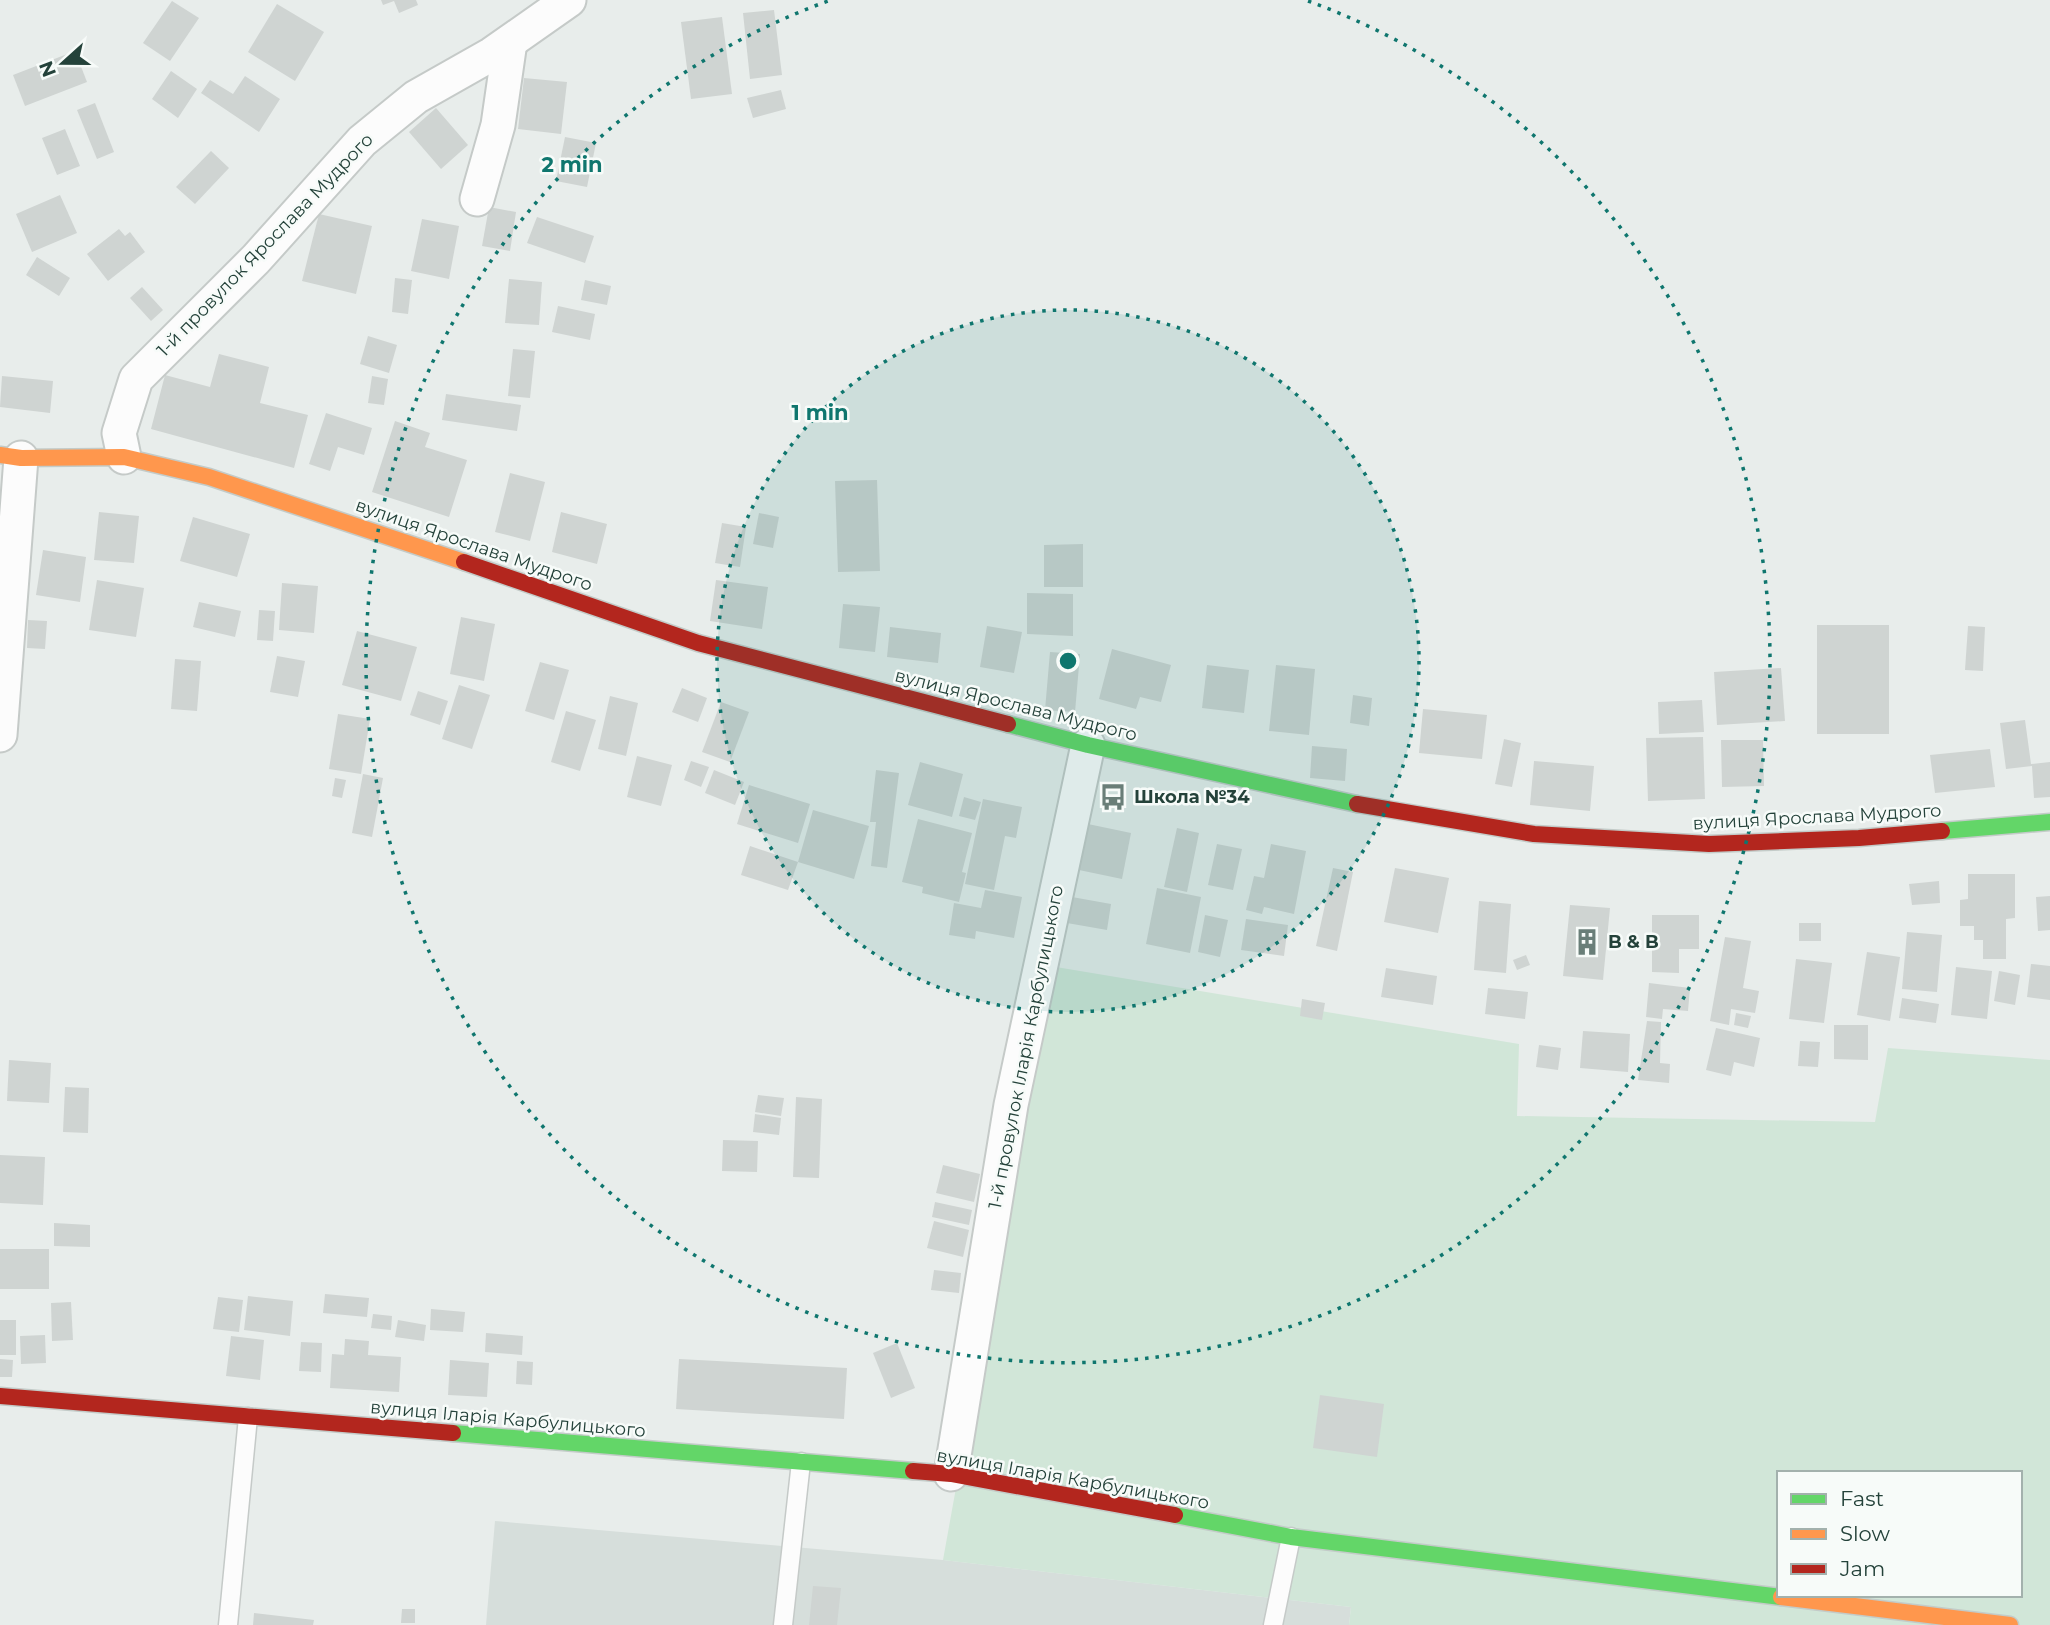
<svg xmlns="http://www.w3.org/2000/svg" width="2050" height="1625" viewBox="0 0 2050 1625" font-family="Montserrat,sans-serif">
<style>
.built{fill:#d6dedb}
.green{fill:#d1e6d8;fill-rule:evenodd}
.building{fill:#cfd4d2}
.lines{fill:none;stroke-linecap:round;stroke-linejoin:round}
.lane-casing{stroke:#c5cac8;stroke-width:21}
.street-casing{stroke:#c5cac8;stroke-width:37}
.fast-casing{stroke:#c3cbc8;stroke-width:19}
.slow-casing{stroke:#c3cbc8;stroke-width:19}
.jam-casing{stroke:#c3cbc8;stroke-width:19}
.lane{stroke:#fcfcfc;stroke-width:18}
.street{stroke:#fcfcfc;stroke-width:33}
.fast{stroke:#63d668;stroke-width:16}
.slow{stroke:#ff974d;stroke-width:16}
.jam{stroke:#b3261e;stroke-width:16}
.ring{fill:none;stroke:#0f766e;stroke-width:3.5;stroke-dasharray:3.5 7}
.labels{text-anchor:middle;stroke-width:5;stroke-linejoin:round;paint-order:stroke}
.street-label{font-size:18px;fill:#24423a;stroke:#f7fbf9}
.poi-label{font-size:18px;font-weight:bold;fill:#24423a;stroke:#f7fbf9;text-anchor:start}
.centre{fill:#0f766e;stroke:#f7fbf9;stroke-width:3.5}
.ring-label{font-size:21px;text-anchor:middle;font-weight:bold;fill:#0f766e;stroke:#f7fbf9;stroke-width:5;stroke-linejoin:round;paint-order:stroke}
</style>
<rect width="100%" height="100%" fill="#e8edeb"/>
<polygon class="built" points="495,1521 943,1560 1351,1607 1349,1625 486,1625"/>
<path class="green" d="M1050,966L1519,1044L1517,1116L1875,1122L1888,1048L2050,1060V1625H1349L1351,1607L943,1560ZM1779,1473H2020V1595H1779Z"/>
<g class="building">
<polygon points="381,0 416,0 418,5 399,13 394,1 383,5"/>
<polygon points="172,1 199,18 170,61 143,43"/>
<polygon points="277,4 324,32 295,81 248,52"/>
<polygon points="774,10 782,75 750,79 743,13"/>
<polygon points="722,17 732,94 691,99 681,22"/>
<polygon points="75,51 87,82 25,106 13,75"/>
<polygon points="171,71 197,89 178,118 152,99"/>
<polygon points="245,76 280,99 259,132 201,93 210,80 233,94"/>
<polygon points="524,78 567,82 561,134 518,129"/>
<polygon points="781,90 786,109 753,118 747,98"/>
<polygon points="95,103 114,152 97,159 77,110"/>
<polygon points="436,108 468,145 441,169 409,132"/>
<polygon points="65,129 80,166 57,175 42,138"/>
<polygon points="565,137 596,143 587,187 556,181"/>
<polygon points="211,151 229,168 195,204 176,187"/>
<polygon points="60,195 77,233 32,252 16,214"/>
<polygon points="489,207 516,212 510,251 482,246"/>
<polygon points="319,214 372,226 356,294 302,281"/>
<polygon points="537,217 594,236 585,263 527,243"/>
<polygon points="422,219 459,226 449,279 411,271"/>
<polygon points="119,229 125,236 130,232 145,252 108,281 87,254"/>
<polygon points="37,257 70,278 59,296 26,275"/>
<polygon points="395,278 412,280 408,314 392,312"/>
<polygon points="509,279 542,282 539,325 505,323"/>
<polygon points="585,280 611,286 607,305 581,300"/>
<polygon points="142,287 163,310 151,321 130,298"/>
<polygon points="558,306 595,314 590,340 552,332"/>
<polygon points="368,336 397,345 389,373 360,364"/>
<polygon points="513,349 535,351 530,398 508,396"/>
<polygon points="219,354 269,367 260,403 308,415 294,468 151,429 165,375 210,387"/>
<polygon points="2,376 53,381 50,413 0,407"/>
<polygon points="372,376 388,379 384,405 368,403"/>
<polygon points="446,394 521,405 517,431 442,420"/>
<polygon points="326,413 372,428 364,455 338,447 330,471 309,464"/>
<polygon points="395,421 430,433 425,447 467,460 449,517 372,492"/>
<polygon points="510,473 545,482 530,541 495,532"/>
<polygon points="877,480 880,571 838,572 835,481"/>
<polygon points="99,512 139,516 134,563 94,560"/>
<polygon points="561,512 607,524 597,564 552,552"/>
<polygon points="759,513 779,517 773,548 753,544"/>
<polygon points="193,517 250,534 237,577 180,561"/>
<polygon points="722,523 746,527 740,567 715,563"/>
<polygon points="1083,544 1083,587 1044,587 1044,545"/>
<polygon points="43,550 86,557 80,602 36,595"/>
<polygon points="97,580 144,588 136,637 89,630"/>
<polygon points="716,580 768,587 762,629 710,621"/>
<polygon points="282,583 318,586 314,633 279,630"/>
<polygon points="1027,593 1073,594 1073,636 1027,634"/>
<polygon points="199,602 241,611 235,637 193,627"/>
<polygon points="843,604 880,607 875,652 839,648"/>
<polygon points="259,610 275,611 273,641 257,640"/>
<polygon points="461,617 495,624 484,681 450,674"/>
<polygon points="28,620 47,621 45,649 27,648"/>
<rect x="1817" y="625" width="72" height="109"/>
<polygon points="987,626 1022,632 1014,673 980,667"/>
<polygon points="1968,626 1985,627 1983,671 1965,670"/>
<polygon points="890,627 941,633 938,663 887,657"/>
<polygon points="357,631 417,647 401,701 342,685"/>
<polygon points="1112,649 1171,665 1161,702 1140,697 1136,709 1099,699"/>
<polygon points="1050,652 1080,654 1075,712 1045,710"/>
<polygon points="277,656 305,661 298,697 270,692"/>
<polygon points="175,659 201,661 197,711 171,709"/>
<polygon points="540,662 569,670 554,720 525,711"/>
<polygon points="1207,665 1249,670 1244,713 1202,708"/>
<polygon points="1276,665 1315,669 1309,735 1269,731"/>
<polygon points="1781,668 1785,721 1717,725 1714,672"/>
<polygon points="459,685 490,695 472,749 442,739"/>
<polygon points="682,688 707,698 698,722 672,712"/>
<polygon points="418,691 448,701 440,725 410,715"/>
<polygon points="1353,695 1372,698 1369,726 1350,723"/>
<polygon points="610,696 638,703 626,756 598,749"/>
<polygon points="1702,700 1704,732 1659,734 1658,702"/>
<polygon points="721,702 749,712 730,762 702,752"/>
<polygon points="1423,709 1487,715 1482,759 1419,753"/>
<polygon points="566,711 596,720 580,771 551,762"/>
<polygon points="338,714 370,719 361,774 329,769"/>
<polygon points="2025,720 2031,764 2050,762 2050,797 2034,798 2032,766 2006,769 2000,723"/>
<polygon points="1703,737 1705,799 1648,801 1646,738"/>
<polygon points="1504,739 1521,743 1512,787 1495,784"/>
<polygon points="1721,740 1763,740 1764,786 1722,787"/>
<polygon points="1312,746 1347,749 1345,781 1310,778"/>
<polygon points="1990,749 1995,787 1935,793 1930,755"/>
<polygon points="637,756 672,765 661,806 627,797"/>
<polygon points="691,761 709,767 701,787 684,780"/>
<polygon points="1534,761 1594,766 1590,811 1530,805"/>
<polygon points="920,762 963,774 952,817 908,805"/>
<polygon points="714,770 744,782 735,805 705,793"/>
<polygon points="876,770 899,773 887,868 871,866 876,822 870,822"/>
<polygon points="363,774 383,778 372,837 352,833"/>
<polygon points="335,778 346,780 342,798 332,796"/>
<polygon points="749,785 810,804 798,843 737,824"/>
<polygon points="964,797 981,802 975,820 959,816"/>
<polygon points="983,799 1022,807 1016,838 1005,836 994,890 965,884"/>
<polygon points="813,810 869,826 854,879 798,862"/>
<polygon points="918,819 972,833 962,872 966,873 959,902 922,893 923,887 902,882"/>
<polygon points="1088,824 1131,833 1122,879 1079,870"/>
<polygon points="1177,828 1199,833 1187,892 1164,887"/>
<polygon points="1217,844 1242,849 1233,890 1208,885"/>
<polygon points="1271,844 1306,851 1294,914 1264,907 1262,914 1246,910 1254,876 1264,878"/>
<polygon points="750,846 798,862 788,890 741,875"/>
<polygon points="1333,868 1353,872 1337,951 1316,946"/>
<polygon points="1395,868 1449,878 1438,933 1384,922"/>
<polygon points="1968,874 2015,874 2015,918 2006,919 2006,959 1983,959 1983,940 1974,940 1974,926 1960,926 1960,900 1968,899"/>
<polygon points="1939,881 1940,903 1912,905 1909,884"/>
<polygon points="1157,888 1201,897 1190,953 1146,944"/>
<polygon points="985,890 1022,897 1014,938 976,931 975,939 949,935 954,903 981,908"/>
<polygon points="2050,896 2050,930 2038,931 2036,897"/>
<polygon points="1072,897 1111,904 1107,930 1067,923"/>
<polygon points="1479,901 1511,904 1506,973 1474,970"/>
<polygon points="1570,905 1610,908 1603,980 1563,976"/>
<polygon points="1205,915 1228,920 1220,957 1198,952"/>
<polygon points="1652,915 1699,915 1699,949 1679,949 1679,973 1652,972"/>
<polygon points="1246,919 1288,925 1284,956 1241,950"/>
<rect x="1799" y="923" width="22" height="18"/>
<polygon points="1907,932 1942,935 1937,992 1902,989"/>
<polygon points="1725,937 1751,941 1743,988 1759,991 1755,1013 1731,1009 1729,1025 1710,1021"/>
<polygon points="1867,952 1900,957 1890,1021 1857,1015"/>
<polygon points="1526,955 1530,965 1517,970 1513,960"/>
<polygon points="1796,959 1832,963 1824,1023 1789,1019"/>
<polygon points="2031,964 2050,966 2050,1000 2027,997"/>
<polygon points="1956,967 1992,971 1987,1019 1951,1015"/>
<polygon points="1386,968 1437,976 1433,1005 1381,997"/>
<polygon points="1999,971 2020,975 2015,1005 1994,1001"/>
<polygon points="1649,983 1690,988 1688,1011 1663,1009 1662,1019 1646,1017"/>
<polygon points="1488,988 1528,992 1525,1019 1485,1014"/>
<polygon points="1902,998 1939,1004 1936,1023 1899,1018"/>
<polygon points="1302,999 1325,1003 1322,1020 1300,1016"/>
<polygon points="1736,1013 1751,1016 1748,1028 1734,1025"/>
<polygon points="1647,1021 1661,1022 1660,1063 1670,1064 1669,1083 1638,1080"/>
<polygon points="1834,1025 1868,1025 1868,1060 1834,1059"/>
<polygon points="1716,1028 1760,1038 1754,1067 1734,1062 1731,1076 1706,1070"/>
<polygon points="1583,1031 1630,1034 1628,1072 1580,1068"/>
<polygon points="1800,1041 1820,1042 1818,1067 1798,1066"/>
<polygon points="1539,1045 1561,1048 1558,1070 1536,1067"/>
<polygon points="9,1060 51,1063 49,1103 7,1101"/>
<polygon points="65,1087 89,1088 88,1133 63,1132"/>
<polygon points="758,1095 784,1098 781,1116 755,1112"/>
<polygon points="796,1097 822,1099 819,1178 793,1177"/>
<polygon points="755,1114 781,1118 779,1135 753,1132"/>
<polygon points="723,1140 758,1141 757,1172 722,1171"/>
<polygon points="0,1155 45,1157 43,1205 0,1203"/>
<polygon points="943,1165 980,1174 974,1202 936,1193"/>
<polygon points="935,1202 972,1210 969,1225 932,1217"/>
<polygon points="934,1221 969,1230 963,1257 927,1248"/>
<polygon points="54,1223 90,1225 90,1247 54,1246"/>
<rect x="0" y="1249" width="49" height="40"/>
<polygon points="934,1270 961,1273 959,1293 931,1290"/>
<polygon points="325,1294 369,1298 367,1317 323,1313"/>
<polygon points="248,1296 293,1301 290,1336 244,1330"/>
<polygon points="218,1297 243,1300 239,1332 213,1329"/>
<polygon points="71,1302 73,1340 52,1341 51,1303"/>
<polygon points="431,1309 465,1312 463,1332 430,1330"/>
<polygon points="373,1314 392,1316 391,1330 371,1328"/>
<rect x="0" y="1320" width="16" height="35"/>
<polygon points="398,1320 426,1325 424,1341 395,1337"/>
<polygon points="486,1333 523,1336 522,1355 485,1352"/>
<polygon points="45,1335 46,1363 21,1364 20,1336"/>
<polygon points="231,1336 264,1340 260,1380 226,1376"/>
<polygon points="345,1339 369,1341 368,1355 401,1357 399,1392 330,1388 332,1354 344,1355"/>
<polygon points="301,1342 322,1343 321,1372 299,1371"/>
<polygon points="897,1343 915,1388 891,1398 873,1353"/>
<polygon points="0,1359 13,1360 12,1377 0,1377"/>
<polygon points="679,1359 847,1368 844,1419 676,1409"/>
<polygon points="450,1360 489,1363 487,1397 448,1395"/>
<polygon points="517,1361 533,1362 532,1385 516,1384"/>
<polygon points="1320,1395 1384,1404 1377,1457 1313,1448"/>
<polygon points="813,1586 841,1588 837,1625 809,1625"/>
<polygon points="402,1609 415,1609 415,1623 401,1623"/>
<polygon points="254,1613 314,1620 313,1625 253,1625"/>
</g>
<g class="lines">
<defs>
<g id="lane">
<polyline points="228,1625 248,1417"/>
<polyline points="783,1625 801,1462"/>
<polyline points="1273,1625 1291,1537"/>
</g>
<g id="street">
<polyline points="477,199 498,125 510,42"/>
<polyline points="124,457 119,433 136,379 256,259 362,141 416,97 492,54 569,0"/>
<polyline points="0,735 21,458"/>
<polyline points="951,1474 1011,1105 1088,745"/>
</g>
<g id="fast">
<polyline points="1008,724 1088,745 1357,804"/>
<polyline points="1942,831 2050,822"/>
<polyline points="453,1433 913,1471"/>
<polyline points="1175,1515 1291,1537 1781,1597"/>
</g>
<g id="slow">
<polyline points="0,455 21,458 124,457 209,477 464,562"/>
<polyline points="1781,1597 2010,1625"/>
</g>
<g id="jam">
<polyline points="464,562 698,643 1008,724"/>
<polyline points="1357,804 1534,834 1709,844 1859,838 1942,831"/>
<polyline points="0,1396 453,1433"/>
<polyline points="913,1471 951,1474 1175,1515"/>
</g>
</defs>
<use href="#lane" class="lane-casing"/>
<use href="#street" class="street-casing"/>
<use href="#fast" class="fast-casing"/>
<use href="#slow" class="slow-casing"/>
<use href="#jam" class="jam-casing"/>
<use href="#lane" class="lane"/>
<use href="#street" class="street"/>
<use href="#fast" class="fast"/>
<use href="#slow" class="slow"/>
<use href="#jam" class="jam"/>
</g>
<circle cx="1068" cy="661" r="351" fill="#0f766e" fill-opacity=".12"/>
<g class="ring">
<circle cx="1068" cy="661" r="351"/>
<path d="M1308 1A702 702 0 1 1 828 1"/>
</g>
<defs>
<symbol id="bus-bare" viewBox="-9 -9 18 18"><path d="M-5-6H5V4H4V6H2V4H-2V6H-4V4H-5ZM-3.5-4V0h7V-4ZM-3.5 1.2v1.5H-2V1.2ZM2 1.2v1.5H3.5V1.2Z" fill="#697e78" stroke="#f7fbf9" stroke-width="2.5" paint-order="stroke"/></symbol>
<symbol id="building-bare" viewBox="-9 -9 18 18"><path d="M-4-6H4V6H1V3H-1V6H-4ZM-2.5-4.3h1.7v1.8h-1.7ZM.8-4.3h1.7v1.8H.8ZM-2.5-1h1.7V.8h-1.7ZM.8-1h1.7V.8H.8Z" fill="#697e78" stroke="#f7fbf9" stroke-width="2.5" paint-order="stroke"/></symbol>
</defs>
<g fill-rule="evenodd">
<use href="#bus-bare" x="1094" y="778" width="38" height="38"/>
<use href="#building-bare" x="1568" y="923" width="38" height="38"/>
</g>
<g class="labels">
<g class="street-label">
<text transform="translate(265 245) rotate(-46)" y="6">1-й провулок Ярослава Мудрого</text>
<text transform="translate(474 545) rotate(19)" y="6">вулиця Ярослава Мудрого</text>
<text transform="translate(1016 705) rotate(14)" y="6">вулиця Ярослава Мудрого</text>
<text transform="translate(1817 817) rotate(-3)" y="6">вулиця Ярослава Мудрого</text>
<text transform="translate(1026 1047) rotate(-79)" y="6">1-й провулок Іларія Карбулицького</text>
<text transform="translate(508 1419) rotate(5)" y="6">вулиця Іларія Карбулицького</text>
<text transform="translate(1073 1479) rotate(10)" y="6">вулиця Іларія Карбулицького</text>
</g>
<g class="poi-label">
<text x="1134" y="803">Школа №34</text>
<text x="1608" y="948">B &amp; B</text>
</g>
</g>
<circle cx="1068" cy="661" r="10" class="centre"/>
<g class="ring-label">
<text x="572" y="172">2 min</text>
<text x="820" y="420">1 min</text>
</g>
<rect x="1777" y="1471" width="245" height="126" fill="#f7fbf9" stroke="#a3b1ad" stroke-width="2"/>
<rect x="1791" y="1494" width="35" height="10" fill="#63d668" stroke="#a3b1ad" stroke-width="2"/>
<text x="1840" y="1506" font-size="21" fill="#24423a">Fast</text>
<rect x="1791" y="1529" width="35" height="10" fill="#ff974d" stroke="#a3b1ad" stroke-width="2"/>
<text x="1840" y="1541" font-size="21" fill="#24423a">Slow</text>
<rect x="1791" y="1564" width="35" height="10" fill="#b3261e" stroke="#a3b1ad" stroke-width="2"/>
<text x="1840" y="1576" font-size="21" fill="#24423a">Jam</text>
<g transform="translate(63 63) rotate(249)" stroke="#f7fbf9" stroke-width="5" paint-order="stroke">
<path d="M0-5L12 26L0 18L-12 26Z" fill="#24423a"/>
<text y="-10" font-size="19" font-weight="bold" text-anchor="middle" fill="#24423a">N</text>
</g>
</svg>
